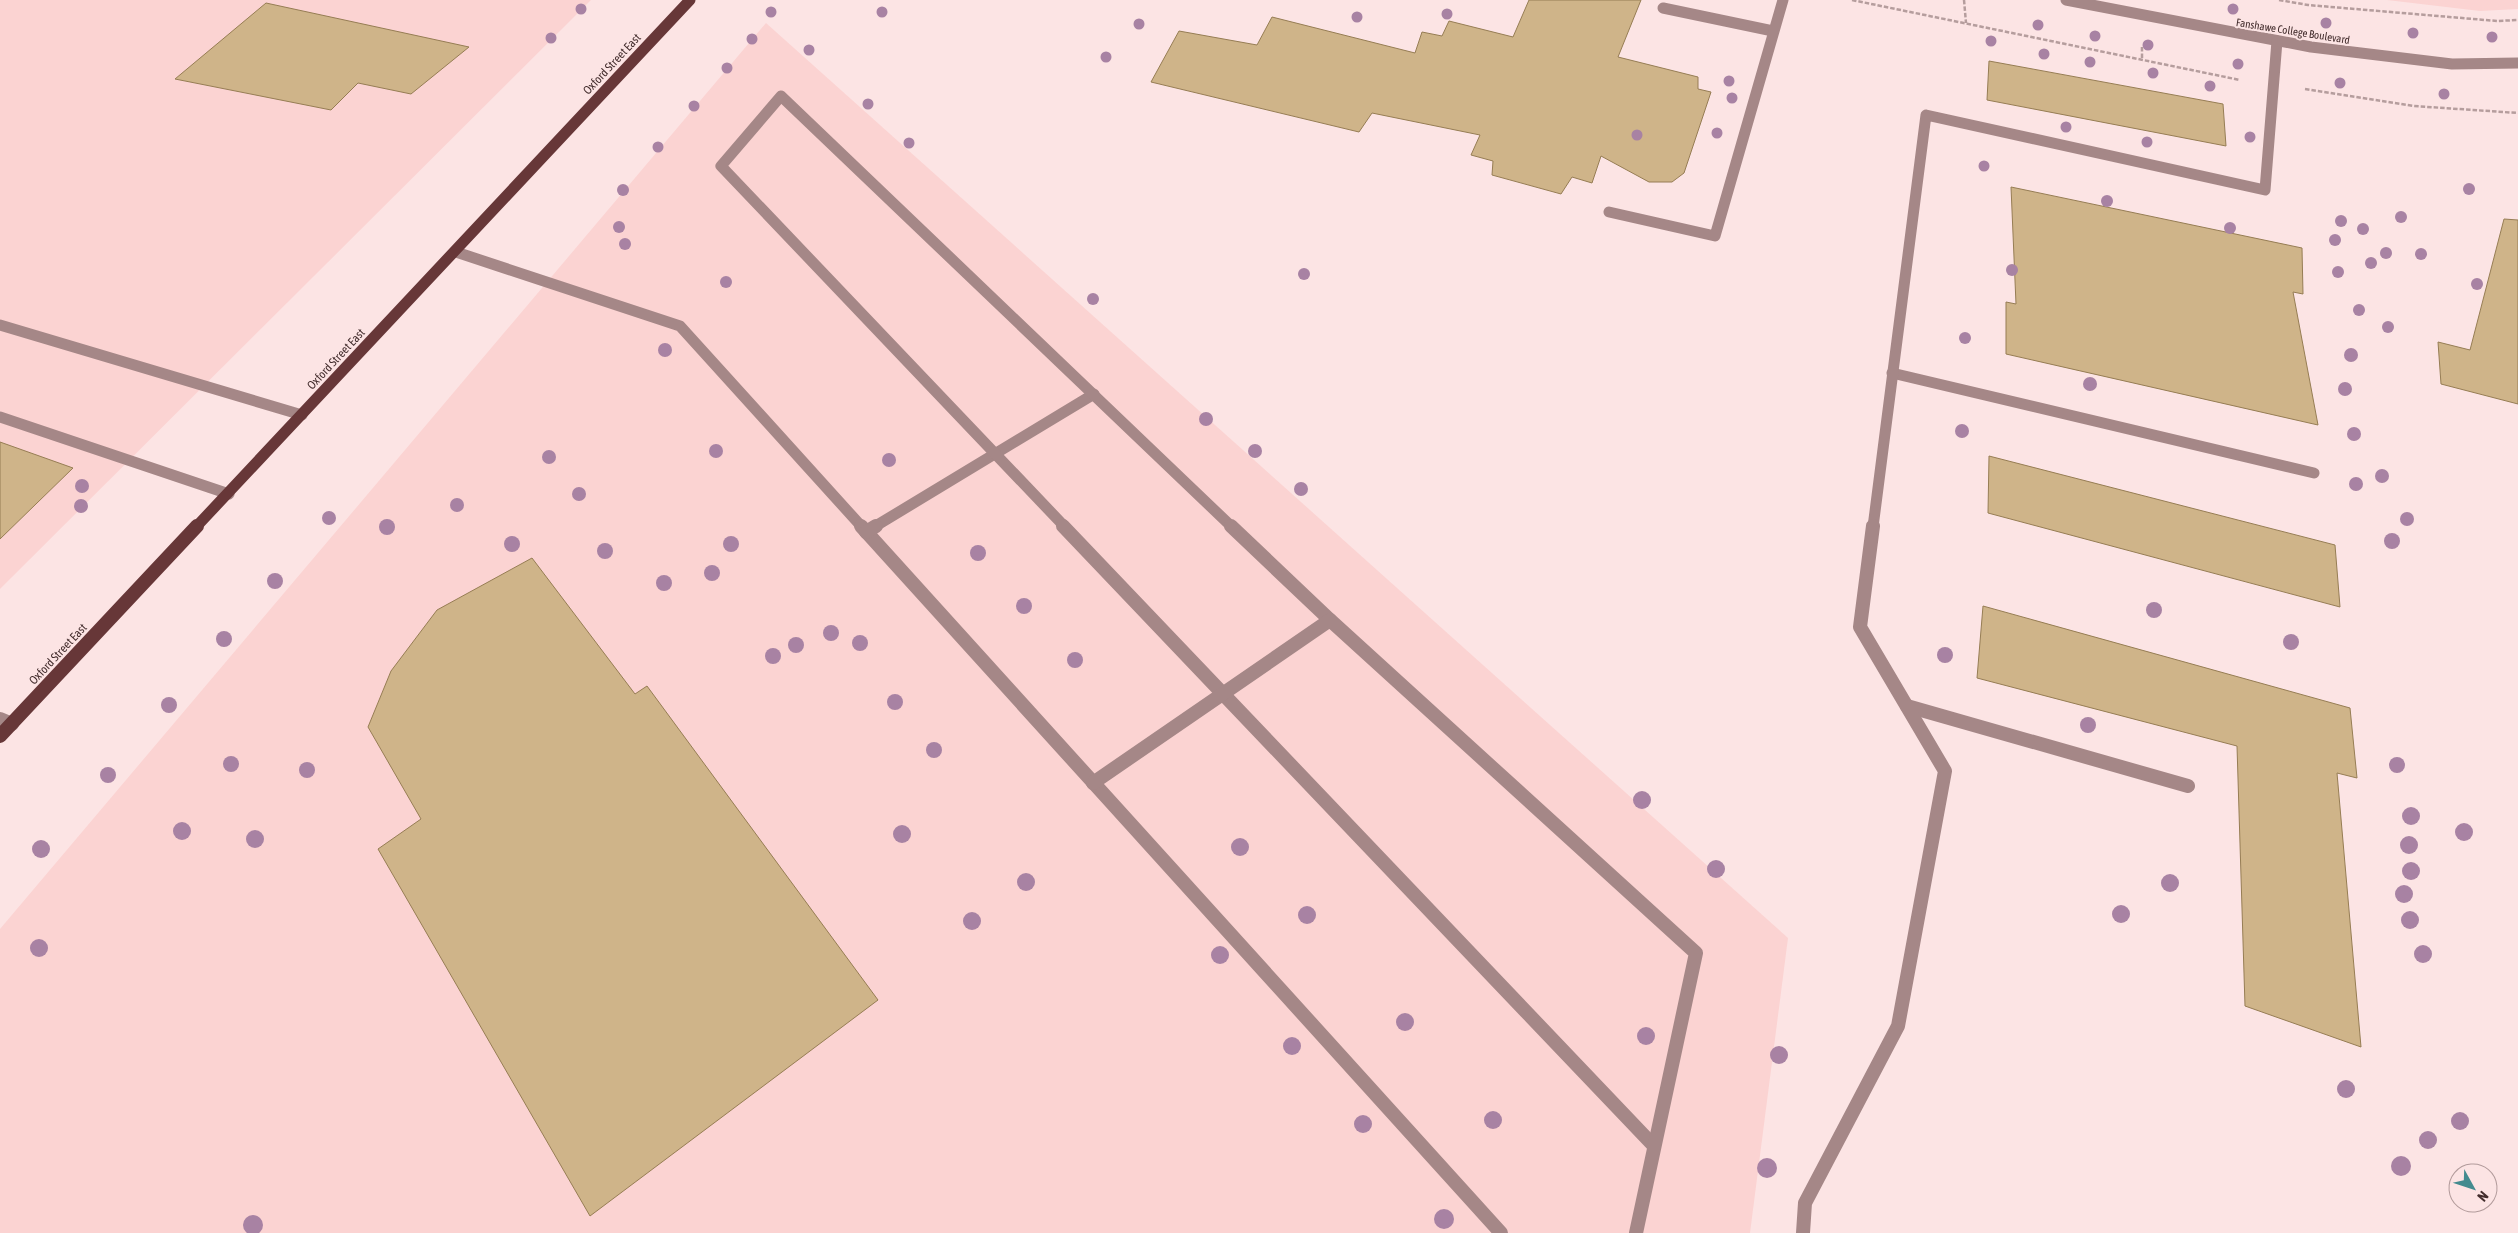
<svg xmlns="http://www.w3.org/2000/svg" width="2518" height="1233" viewBox="0 0 2518 1233" font-family="'Asap Condensed',sans-serif">
<style>
.built{fill:#fbd3d2}
.building{fill:#cfb489;stroke:#967d54}
.lines{fill:none;stroke-linecap:round;stroke-linejoin:round}
.path{stroke:#b59d9d;stroke-width:2.5;stroke-dasharray:4.5 2;stroke-linecap:butt}
.minor-far1{stroke:#a58787;stroke-width:11}
.minor{stroke:#a58787;stroke-width:14}
.major-far1{stroke:#673738;stroke-width:11}
.major{stroke:#673738;stroke-width:14}
.tree{fill:#a882a3}
.labels{text-anchor:middle;stroke-width:4;stroke-linejoin:round;paint-order:stroke}
.far-street-label{font-size:11px;fill:#432d2d;stroke:#fce4e4}
.street-label{font-size:12px;fill:#432d2d;stroke:#fce4e4}
</style>
<rect width="100%" height="100%" fill="#fce4e4"/>
<g class="built">
<polygon points="0,0 591,0 0,589"/>
<polygon points="2387,0 2518,0 2518,9 2480,11"/>
<polygon points="766,23 1788,938 1750,1233 0,1233 0,929"/>
</g>
<g class="building">
<polygon points="1529,0 1641,0 1618,57 1698,77 1698,89 1711,92 1684,173 1672,182 1649,182 1601,156 1592,183 1572,177 1561,194 1492,175 1493,161 1471,155 1480,135 1372,113 1359,132 1151,82 1179,31 1257,45 1272,17 1415,53 1422,32 1442,36 1449,21 1513,37"/>
<polygon points="266,3 469,47 411,94 358,83 331,110 175,79"/>
<polygon points="1989,61 2223,104 2226,146 1987,100"/>
<polygon points="2011,187 2302,248 2303,294 2293,292 2318,425 2006,354 2006,302 2016,304"/>
<polygon points="2504,219 2518,220 2518,404 2441,384 2438,342 2470,350"/>
<polygon points="0,442 73,468 0,539"/>
<polygon points="1989,456 2335,545 2340,607 1988,513"/>
<polygon points="532,558 635,694 647,686 878,1000 590,1216 378,849 421,819 368,727 391,671 437,610"/>
<polygon points="1983,606 2350,708 2357,778 2337,773 2361,1047 2245,1006 2237,746 1977,678"/>
</g>
<g class="lines">
<g class="path">
<polyline points="1852,0 2240,80"/>
<polyline points="1964,0 1966,23"/>
<polyline points="2279,0 2308,5 2497,21 2518,20"/>
<polyline points="2142,47 2142,59"/>
<polyline points="2305,89 2414,106 2518,113"/>
</g>
<g class="minor-far1">
<polyline points="2066,0 2311,47 2452,64 2518,63"/>
<polyline points="1663,8 1773,31"/>
<polyline points="1609,212 1715,236 1783,0"/>
<polyline points="456,252 680,326 862,527"/>
<polyline points="0,325 302,415"/>
<polyline points="1892,373 2314,473"/>
<polyline points="0,417 229,494"/>
<polyline points="874,527 1094,394"/>
<polyline points="1065,527 721,166 781,96 1232,527"/>
<polyline points="1873,527 1926,115 2265,190 2277,41"/>
</g>
<g class="minor">
<polyline points="861,526 1501,1233"/>
<polyline points="1063,526 1654,1146"/>
<polyline points="1231,526 1330,620"/>
<polyline points="866,532 876,526"/>
<polyline points="1907,706 2188,786"/>
<polyline points="0,719 12,724"/>
<polyline points="1093,783 1330,620 1696,953 1636,1233"/>
<polyline points="1803,1233 1805,1203 1898,1026 1945,771 1860,627 1873,526"/>
</g>
<polyline class="major-far1" points="196,527 690,0"/>
<polyline class="major" points="0,736 197,526"/>
</g>
<g class="tree">
<circle cx="581" cy="9" r="5.5"/>
<circle cx="2233" cy="9" r="5.5"/>
<circle cx="771" cy="12" r="5.5"/>
<circle cx="882" cy="12" r="5.5"/>
<circle cx="1447" cy="14" r="5.5"/>
<circle cx="1357" cy="17" r="5.5"/>
<circle cx="2326" cy="23" r="5.5"/>
<circle cx="1139" cy="24" r="5.5"/>
<circle cx="2038" cy="25" r="5.5"/>
<circle cx="2413" cy="33" r="5.5"/>
<circle cx="2095" cy="36" r="5.5"/>
<circle cx="2492" cy="37" r="5.5"/>
<circle cx="551" cy="38" r="5.5"/>
<circle cx="752" cy="39" r="5.5"/>
<circle cx="1991" cy="41" r="5.5"/>
<circle cx="2148" cy="45" r="5.5"/>
<circle cx="809" cy="50" r="5.5"/>
<circle cx="2044" cy="54" r="5.5"/>
<circle cx="1106" cy="57" r="5.5"/>
<circle cx="2090" cy="62" r="5.5"/>
<circle cx="2238" cy="64" r="5.5"/>
<circle cx="727" cy="68" r="5.5"/>
<circle cx="2153" cy="73" r="5.5"/>
<circle cx="1729" cy="81" r="5.5"/>
<circle cx="2340" cy="83" r="5.5"/>
<circle cx="2210" cy="86" r="5.5"/>
<circle cx="2444" cy="94" r="5.5"/>
<circle cx="1732" cy="98" r="5.5"/>
<circle cx="868" cy="104" r="5.5"/>
<circle cx="694" cy="106" r="5.5"/>
<circle cx="2066" cy="127" r="5.5"/>
<circle cx="1717" cy="133" r="5.5"/>
<circle cx="1637" cy="135" r="5.5"/>
<circle cx="2250" cy="137" r="5.5"/>
<circle cx="2147" cy="142" r="5.5"/>
<circle cx="909" cy="143" r="5.5"/>
<circle cx="658" cy="147" r="5.5"/>
<circle cx="1984" cy="166" r="5.5"/>
<circle cx="2469" cy="189" r="6"/>
<circle cx="623" cy="190" r="6"/>
<circle cx="2107" cy="201" r="6"/>
<circle cx="2401" cy="217" r="6"/>
<circle cx="2341" cy="221" r="6"/>
<circle cx="619" cy="227" r="6"/>
<circle cx="2230" cy="228" r="6"/>
<circle cx="2363" cy="229" r="6"/>
<circle cx="2335" cy="240" r="6"/>
<circle cx="625" cy="244" r="6"/>
<circle cx="2386" cy="253" r="6"/>
<circle cx="2421" cy="254" r="6"/>
<circle cx="2371" cy="263" r="6"/>
<circle cx="2012" cy="270" r="6"/>
<circle cx="2338" cy="272" r="6"/>
<circle cx="1304" cy="274" r="6"/>
<circle cx="726" cy="282" r="6"/>
<circle cx="2477" cy="284" r="6"/>
<circle cx="1093" cy="299" r="6"/>
<circle cx="2359" cy="310" r="6"/>
<circle cx="2388" cy="327" r="6"/>
<circle cx="1965" cy="338" r="6"/>
<circle cx="665" cy="350" r="7"/>
<circle cx="2351" cy="355" r="7"/>
<circle cx="2090" cy="384" r="7"/>
<circle cx="2345" cy="389" r="7"/>
<circle cx="1206" cy="419" r="7"/>
<circle cx="1962" cy="431" r="7"/>
<circle cx="2354" cy="434" r="7"/>
<circle cx="716" cy="451" r="7"/>
<circle cx="1255" cy="451" r="7"/>
<circle cx="549" cy="457" r="7"/>
<circle cx="889" cy="460" r="7"/>
<circle cx="2382" cy="476" r="7"/>
<circle cx="2356" cy="484" r="7"/>
<circle cx="82" cy="486" r="7"/>
<circle cx="1301" cy="489" r="7"/>
<circle cx="579" cy="494" r="7"/>
<circle cx="457" cy="505" r="7"/>
<circle cx="81" cy="506" r="7"/>
<circle cx="329" cy="518" r="7"/>
<circle cx="2407" cy="519" r="7"/>
<circle cx="387" cy="527" r="8"/>
<circle cx="2392" cy="541" r="8"/>
<circle cx="512" cy="544" r="8"/>
<circle cx="731" cy="544" r="8"/>
<circle cx="605" cy="551" r="8"/>
<circle cx="978" cy="553" r="8"/>
<circle cx="712" cy="573" r="8"/>
<circle cx="275" cy="581" r="8"/>
<circle cx="664" cy="583" r="8"/>
<circle cx="1024" cy="606" r="8"/>
<circle cx="2154" cy="610" r="8"/>
<circle cx="831" cy="633" r="8"/>
<circle cx="224" cy="639" r="8"/>
<circle cx="2291" cy="642" r="8"/>
<circle cx="860" cy="643" r="8"/>
<circle cx="796" cy="645" r="8"/>
<circle cx="1945" cy="655" r="8"/>
<circle cx="773" cy="656" r="8"/>
<circle cx="1075" cy="660" r="8"/>
<circle cx="895" cy="702" r="8"/>
<circle cx="169" cy="705" r="8"/>
<circle cx="2088" cy="725" r="8"/>
<circle cx="934" cy="750" r="8"/>
<circle cx="231" cy="764" r="8"/>
<circle cx="2397" cy="765" r="8"/>
<circle cx="307" cy="770" r="8"/>
<circle cx="108" cy="775" r="8"/>
<circle cx="1642" cy="800" r="9"/>
<circle cx="2411" cy="816" r="9"/>
<circle cx="182" cy="831" r="9"/>
<circle cx="2464" cy="832" r="9"/>
<circle cx="902" cy="834" r="9"/>
<circle cx="255" cy="839" r="9"/>
<circle cx="2409" cy="845" r="9"/>
<circle cx="1240" cy="847" r="9"/>
<circle cx="41" cy="849" r="9"/>
<circle cx="1716" cy="869" r="9"/>
<circle cx="2411" cy="871" r="9"/>
<circle cx="1026" cy="882" r="9"/>
<circle cx="2170" cy="883" r="9"/>
<circle cx="2404" cy="894" r="9"/>
<circle cx="2121" cy="914" r="9"/>
<circle cx="1307" cy="915" r="9"/>
<circle cx="2410" cy="920" r="9"/>
<circle cx="972" cy="921" r="9"/>
<circle cx="39" cy="948" r="9"/>
<circle cx="2423" cy="954" r="9"/>
<circle cx="1220" cy="955" r="9"/>
<circle cx="1405" cy="1022" r="9"/>
<circle cx="1646" cy="1036" r="9"/>
<circle cx="1292" cy="1046" r="9"/>
<circle cx="1779" cy="1055" r="9"/>
<circle cx="2346" cy="1089" r="9"/>
<circle cx="1493" cy="1120" r="9"/>
<circle cx="2460" cy="1121" r="9"/>
<circle cx="1363" cy="1124" r="9"/>
<circle cx="2428" cy="1140" r="9"/>
<circle cx="2401" cy="1166" r="10"/>
<circle cx="1767" cy="1168" r="10"/>
<circle cx="1444" cy="1219" r="10"/>
<circle cx="253" cy="1225" r="10"/>
</g>
<g class="labels">
<g class="far-street-label">
<text transform="translate(2293 31) rotate(9)" y="4">Fanshawe College Boulevard</text>
</g>
<g class="street-label">
<text transform="translate(612 64) rotate(-47)" y="4">Oxford Street East</text>
<text transform="translate(336 359) rotate(-47)" y="4">Oxford Street East</text>
<text transform="translate(58 654) rotate(-47)" y="4">Oxford Street East</text>
</g>
</g>
<g transform="translate(2473 1188) rotate(130)"><circle r="24" fill="#fce4e4" stroke="#b29b9b"/>
<path d="M0-4L9 19L0 12L-9 19Z" fill="#438b8f"/>
<text y="-8" font-size="14" font-weight="bold" text-anchor="middle" fill="#432d2d">N</text>
</g>
</svg>
